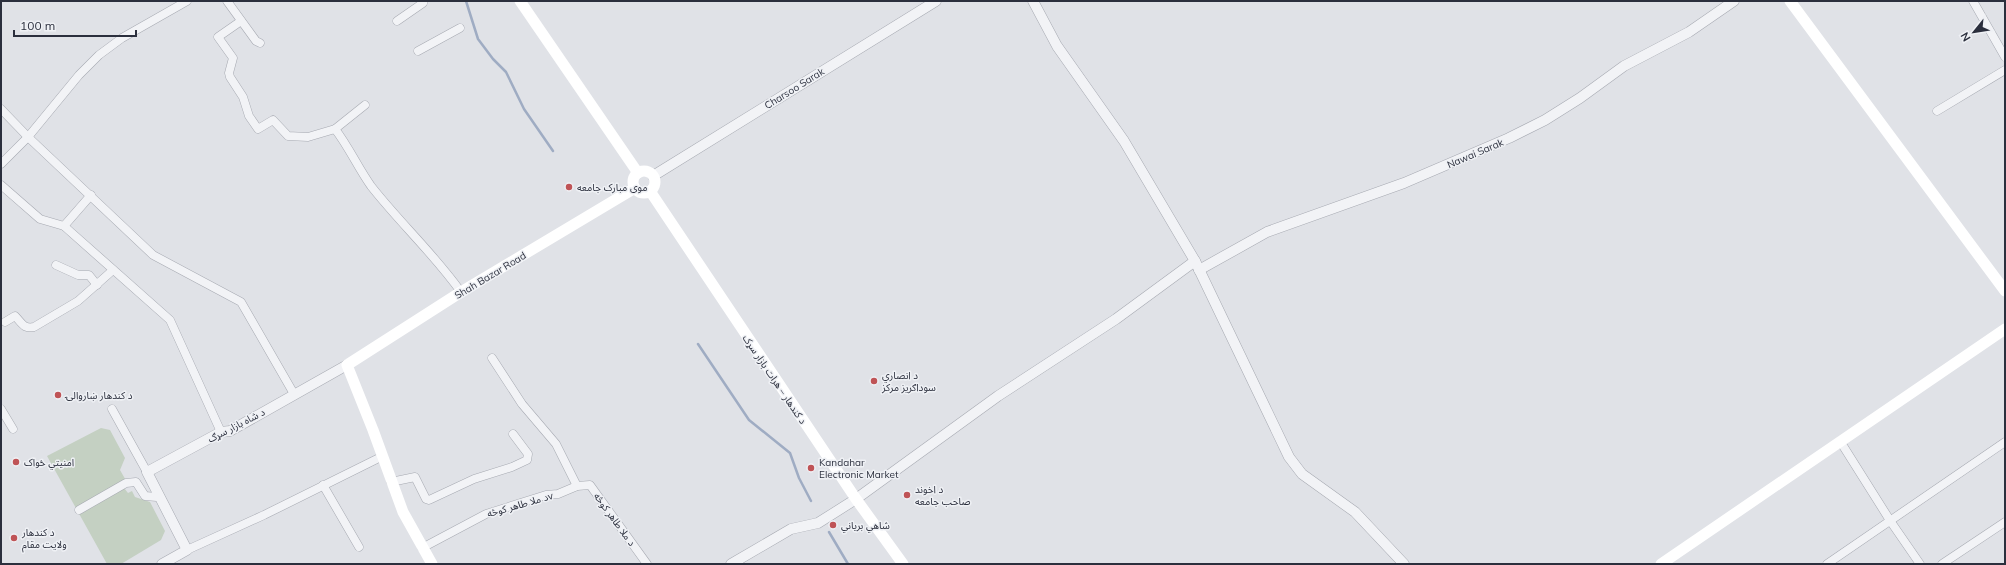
<svg xmlns="http://www.w3.org/2000/svg" width="2006" height="565" viewBox="0 0 2006 565" font-family="Mulish,'Noto Sans Arabic',sans-serif">
<style>
.green{fill:#c4d0c2}
.lines{fill:none;stroke-linecap:round;stroke-linejoin:round}
.stream{stroke:#9facc3;stroke-width:2.5}
.minor-casing{stroke:#a6a9b1;stroke-width:9}
.tertiary-casing{stroke:#a6a9b1;stroke-width:11}
.minor{stroke:#f2f3f6;stroke-width:8}
.tertiary{stroke:#f2f3f6;stroke-width:10}
.secondary{stroke:#fff;stroke-width:11}
.poi-dot{fill:#bf5356;stroke:#eff1f5;stroke-width:1.5}
.labels{text-anchor:middle;stroke-width:3;stroke-linejoin:round;paint-order:stroke}
.street-label{font-size:10px;fill:#2b2f3d;stroke:#eff1f5}
.poi-label{font-size:10px;fill:#2b2f3d;stroke:#eff1f5;text-anchor:start}
</style>
<rect width="100%" height="100%" fill="#e0e2e7"/>
<polygon class="green" points="101,428 110,430 125,458 120,470 128,484 124,488 128,493 132,491 135,497 150,502 165,531 161,540 121,564 107,564 47,456"/>
<g class="lines">
<g class="stream">
<polyline points="466,1 478,39 493,59 506,72 524,109 553,151"/>
<polyline points="698,344 749,420 790,453 799,478 811,501"/>
<polyline points="829,532 848,564"/>
</g>
<defs>
<g id="minor">
<polyline points="227,1 256,41 260,43"/>
<polyline points="1973,1 2005,57"/>
<path d="M241,21L218,37L233,58L229,73L230,77L243,97L249,116L258,129L273,120L288,136L308,137L335,129C349,147 358,168 371,186C400,223 434,254 461,292"/>
<polyline points="397,21 423,3"/>
<polyline points="418,51 460,28"/>
<polyline points="1,109 28,137 153,255 241,302 294,394"/>
<polyline points="1937,111 2005,70"/>
<polyline points="335,129 365,105"/>
<polyline points="1,164 28,137 79,75 99,55 122,38 187,1"/>
<polyline points="1,185 40,219 64,226 170,320 221,432"/>
<polyline points="64,226 91,195"/>
<polyline points="56,265 78,275 89,275 97,285"/>
<path d="M5,322L15,316C22,323 23,329 34,327L78,301L113,270"/>
<polyline points="492,358 522,404 556,444 577,486"/>
<polyline points="1,409 13,429"/>
<polyline points="112,409 147,472"/>
<polyline points="1840,441 1891,522 1920,564"/>
<polyline points="391,482 415,477 426,499 429,500 474,479 512,467 527,460 528,454 513,434"/>
<polyline points="323,485 359,547"/>
<polyline points="79,510 126,483 136,482 145,496 157,497"/>
<polyline points="422,548 486,514 546,495 558,494 577,486 590,485 647,564"/>
<polyline points="187,550 264,515 383,456"/>
<polyline points="1827,564 2005,442"/>
<polyline points="1942,564 2005,522"/>
</g>
<g id="tertiary">
<polyline points="1033,1 1057,46 1124,141 1195,261 1289,457 1302,474 1355,512 1404,564"/>
<polyline points="653,176 936,1"/>
<polyline points="1199,270 1267,232 1404,183 1509,138 1545,120 1580,98 1624,66 1689,32 1734,1"/>
<polyline points="162,564 187,550 147,472 221,432 230,431 347,365"/>
<polyline points="731,564 791,529 818,523 856,499 998,396 1116,319 1195,261"/>
</g>
</defs>
<use href="#minor" class="minor-casing"/>
<use href="#tertiary" class="tertiary-casing"/>
<use href="#minor" class="minor"/>
<use href="#tertiary" class="tertiary"/>
<g class="secondary">
<polyline points="520,1 638,173"/>
<polyline points="1790,1 2005,291"/>
<circle cx="644" cy="182" r="11"/>
<polyline points="650,191 856,499 903,564"/>
<polyline points="432,564 403,512 373,430 347,365 461,292 635,188"/>
<polyline points="1661,564 2005,329"/>
</g>
</g>
<g class="poi-dot">
<circle cx="569" cy="187" r="4"/>
<circle cx="874" cy="381" r="4"/>
<circle cx="58" cy="395" r="4"/>
<circle cx="16" cy="462" r="4"/>
<circle cx="811" cy="468" r="4"/>
<circle cx="907" cy="495" r="4"/>
<circle cx="833" cy="525" r="4"/>
<circle cx="14" cy="538" r="4"/>
</g>
<g class="labels">
<g class="street-label">
<text transform="translate(794 88) rotate(-32)" y="4">Charsoo Sarak</text>
<text transform="translate(1475 153) rotate(-23)" y="4">Nawai Sarak</text>
<text transform="translate(490 275) rotate(-31)" y="4">Shah Bazar Road</text>
<text transform="translate(775 379) rotate(56)" y="4">د کندهار – هرات بازار سړک</text>
<text transform="translate(236 425) rotate(-27)" y="4">د شاه بازار سړګ</text>
<text transform="translate(520 504) rotate(-16)" y="4">د ملا طاهر کوڅهv</text>
<text transform="translate(615 519) rotate(54)" y="4">د ملا طاهر کوڅه</text>
</g>
<g class="poi-label">
<text x="577" y="191">موی مبارک جامعه</text>
<text x="882" y="379">د انصاري<tspan x="882" dy="12">سوداګریز مرکز</tspan></text>
<text x="66" y="399">د کندهار ښاروالۍ</text>
<text x="24" y="466">امنيتي ځواک</text>
<text x="819" y="466">Kandahar<tspan x="819" dy="12">Electronic Market</tspan></text>
<text x="915" y="493">د اخوند<tspan x="915" dy="12">صاحب جامعه</tspan></text>
<text x="841" y="529">شاهي برياني</text>
<text x="22" y="536">د کندهار<tspan x="22" dy="12">ولايت مقام</tspan></text>
</g>
</g>
<rect width="2006" height="565" fill="none" stroke="#2b2f3d" stroke-width="4"/>
<g transform="translate(1974 32) rotate(240)" stroke="#eff1f5" stroke-width="3" paint-order="stroke">
<path d="M0-3L7 15L0 10L-7 15Z" fill="#2b2f3d"/>
<text y="-6" font-size="11" font-weight="bold" text-anchor="middle" fill="#2b2f3d">N</text>
</g>
<path d="M14 30v6h122v-6" fill="none" stroke="#2b2f3d" stroke-width="2"/>
<text x="20" y="30" font-size="12" fill="#2b2f3d" stroke="#eff1f5" stroke-width="3" paint-order="stroke">100 m</text>
</svg>
